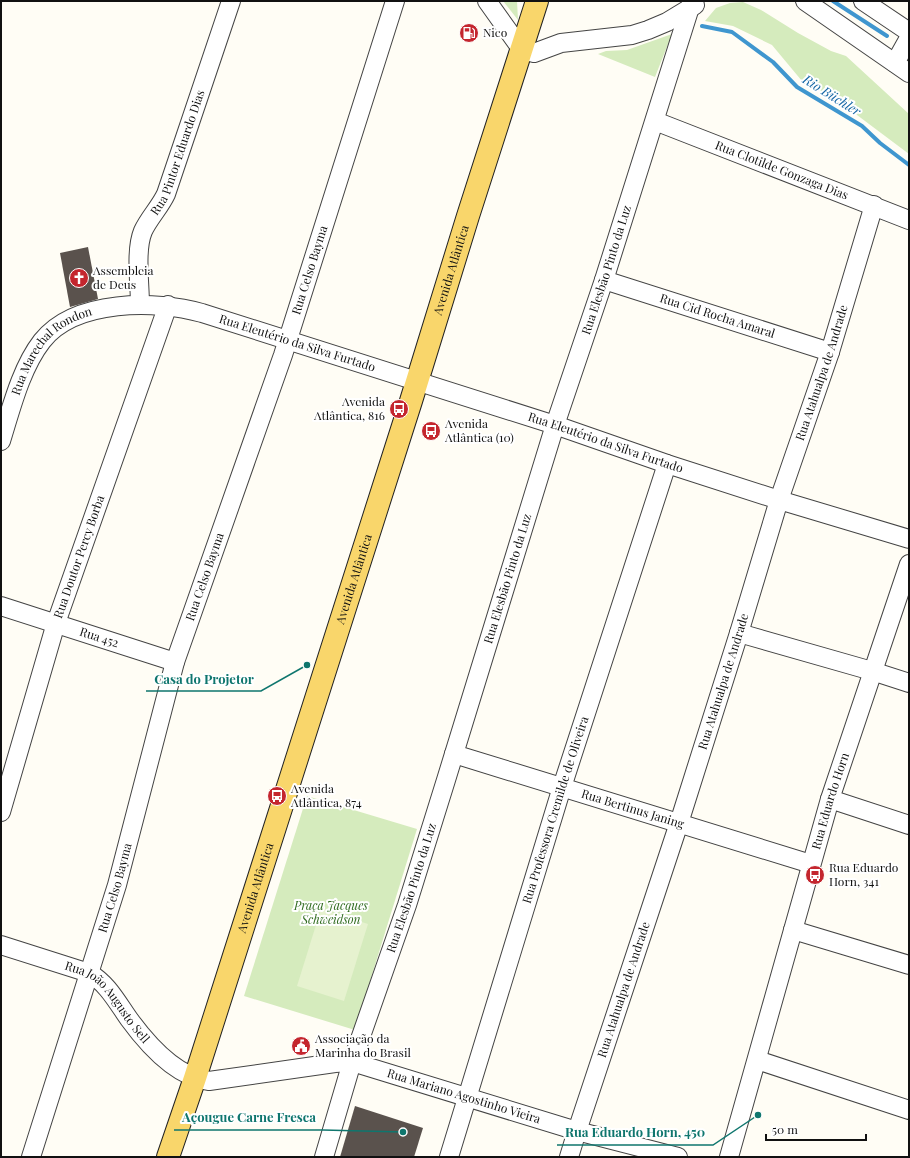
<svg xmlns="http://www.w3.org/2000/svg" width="910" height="1158" viewBox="0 0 910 1158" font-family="'Playfair Display',serif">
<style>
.green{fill:#d5ebbd}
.pitch{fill:#e6f2cf}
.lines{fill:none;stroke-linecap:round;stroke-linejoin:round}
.stream{stroke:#3f96cf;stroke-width:4}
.building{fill:#5a524d}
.minor-casing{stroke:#444;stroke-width:20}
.major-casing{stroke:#222;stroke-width:24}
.minor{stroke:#fff;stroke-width:18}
.major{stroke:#f9d66b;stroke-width:22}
.labels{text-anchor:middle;stroke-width:4;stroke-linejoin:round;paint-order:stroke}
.poi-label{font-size:12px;fill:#111;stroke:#fff;text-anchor:start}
.street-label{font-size:12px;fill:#111;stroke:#fff}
.park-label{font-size:12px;font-style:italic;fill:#2f6b1f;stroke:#fff}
.water-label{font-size:13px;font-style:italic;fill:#1768a6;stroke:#fff}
.leader{fill:none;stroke:#0f766e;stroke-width:1.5}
.callout-dot{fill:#0f766e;stroke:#fff;stroke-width:1.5}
.callout-label{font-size:13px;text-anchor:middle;font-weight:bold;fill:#0f766e;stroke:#fff;stroke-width:4;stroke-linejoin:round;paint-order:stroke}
</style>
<rect width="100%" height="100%" fill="#fffdf5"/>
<g class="green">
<polygon points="503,1 517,1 518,20"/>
<polygon points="743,2 761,10 798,33 831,51 846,56 909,114 909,154 833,97 802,81 772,45 733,26 705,21 716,8 730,3"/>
<polygon points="672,34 655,77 598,54 606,51 627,50"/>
<polygon points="307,796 417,829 355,1030 244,996"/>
</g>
<polygon class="pitch" points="321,909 368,924 344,1001 297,986"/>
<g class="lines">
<g class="stream">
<polyline points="833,1 887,36"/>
<polyline points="702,26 732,32 773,62 797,87 862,126 880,143 909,165"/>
</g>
</g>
<g class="building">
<polygon points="88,247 98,299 70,307 60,253"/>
<polygon points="355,1106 423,1128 414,1157 340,1157"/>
</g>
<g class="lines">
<defs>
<g id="minor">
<polyline points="487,1 522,50 534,53 561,43 632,35 648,30 667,22 695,5"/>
<polyline points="805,1 909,73"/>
<polyline points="863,1 909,32"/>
<polyline points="895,63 909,38"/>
<path id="s1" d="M655,121L909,220"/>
<path id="s2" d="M604,280L830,352"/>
<path id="s3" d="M140,305C140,284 135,250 143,231C149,218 160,207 166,194L231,1"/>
<path id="s4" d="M1,441C11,409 21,368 42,341C75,299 156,300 202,313L555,425L667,464L779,500L909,539"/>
<path id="s5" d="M1,606L175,662"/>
<polyline points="739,633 872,671 909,683"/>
<path id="s6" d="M454,754L811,864"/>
<polyline points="830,799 909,825"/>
<path id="s7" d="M1,812L56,623L168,305"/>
<polyline points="793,930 909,965"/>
<path id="s8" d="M1,945L89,973C107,983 117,1002 129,1019C148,1045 176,1077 209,1081L335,1063L352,1062L577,1131L678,1157"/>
<polyline points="757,1060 909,1110"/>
<path id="s9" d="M31,1157L117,885L175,662L283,355L395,1"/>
<path id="s10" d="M324,1157L352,1062L407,905L446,780L555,425L604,280L692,1"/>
<path id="s11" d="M449,1157L562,787L667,464"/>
<path id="s12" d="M569,1157L577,1131L679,823L739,633L779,500L830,352L874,205"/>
<path id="s13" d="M729,1157L830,799L909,564"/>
</g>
<g id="major">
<path id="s14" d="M168,1157L195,1078L411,401L468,216L537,1"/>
</g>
</defs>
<use href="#minor" class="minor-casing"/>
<use href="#major" class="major-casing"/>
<use href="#minor" class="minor"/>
<use href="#major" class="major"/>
</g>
<defs>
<symbol id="fuel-disc" viewBox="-11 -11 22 22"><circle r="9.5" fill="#c4262e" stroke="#fff"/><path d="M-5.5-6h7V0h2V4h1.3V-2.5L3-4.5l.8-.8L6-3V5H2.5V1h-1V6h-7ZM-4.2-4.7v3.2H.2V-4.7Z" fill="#fff"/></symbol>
<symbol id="church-disc" viewBox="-11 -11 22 22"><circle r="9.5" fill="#c4262e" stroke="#fff"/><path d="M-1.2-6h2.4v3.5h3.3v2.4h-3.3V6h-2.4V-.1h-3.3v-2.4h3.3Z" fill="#fff"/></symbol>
<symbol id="bus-disc" viewBox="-11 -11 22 22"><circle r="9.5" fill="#c4262e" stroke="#fff"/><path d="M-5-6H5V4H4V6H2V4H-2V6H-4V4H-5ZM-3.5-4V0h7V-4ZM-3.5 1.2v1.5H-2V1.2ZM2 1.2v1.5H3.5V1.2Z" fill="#fff"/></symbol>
<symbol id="civic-disc" viewBox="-11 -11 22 22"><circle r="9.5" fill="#c4262e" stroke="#fff"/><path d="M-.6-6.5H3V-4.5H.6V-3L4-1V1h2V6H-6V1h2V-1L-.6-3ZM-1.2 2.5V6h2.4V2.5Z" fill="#fff"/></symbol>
</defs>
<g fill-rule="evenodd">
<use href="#fuel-disc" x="458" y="22" width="22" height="22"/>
<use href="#church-disc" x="68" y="267" width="22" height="22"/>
<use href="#bus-disc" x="388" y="398" width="22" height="22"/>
<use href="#bus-disc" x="420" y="420" width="22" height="22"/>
<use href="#bus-disc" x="266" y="785" width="22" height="22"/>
<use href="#bus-disc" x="804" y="864" width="22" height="22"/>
<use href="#civic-disc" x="290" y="1035" width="22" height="22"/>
</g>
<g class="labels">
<g class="poi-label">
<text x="483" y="37">Nico</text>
<text x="93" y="275">Assembleia<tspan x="93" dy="14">de Deus</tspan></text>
<text x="385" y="406" text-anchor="end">Avenida<tspan x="385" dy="14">Atlântica, 816</tspan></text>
<text x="445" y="428">Avenida<tspan x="445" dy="14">Atlântica (10)</tspan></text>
<text x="291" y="793">Avenida<tspan x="291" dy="14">Atlântica, 874</tspan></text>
<text x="829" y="872">Rua Eduardo<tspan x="829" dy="14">Horn, 341</tspan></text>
<text x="315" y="1043">Associação da<tspan x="315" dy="14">Marinha do Brasil</tspan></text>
</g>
<g class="street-label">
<text dy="4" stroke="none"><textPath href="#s3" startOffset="161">Rua Pintor Eduardo Dias</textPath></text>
<text dy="4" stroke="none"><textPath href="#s1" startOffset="136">Rua Clotilde Gonzaga Dias</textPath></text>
<text dy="4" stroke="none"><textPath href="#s9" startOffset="930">Rua Celso Bayma</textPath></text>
<text dy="4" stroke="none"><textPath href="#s10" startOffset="931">Rua Elesbão Pinto da Luz</textPath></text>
<text dy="4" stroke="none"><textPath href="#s14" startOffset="931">Avenida Atlântica</textPath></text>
<text dy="4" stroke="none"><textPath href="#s2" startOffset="119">Rua Cid Rocha Amaral</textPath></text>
<text dy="4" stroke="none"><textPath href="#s4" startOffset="379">Rua Eleutério da Silva Furtado</textPath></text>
<text dy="4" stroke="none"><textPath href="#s4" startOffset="108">Rua Marechal Rondon</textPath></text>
<text dy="4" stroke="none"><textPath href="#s12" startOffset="824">Rua Atahualpa de Andrade</textPath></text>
<text dy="4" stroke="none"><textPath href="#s4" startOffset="703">Rua Eleutério da Silva Furtado</textPath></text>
<text dy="4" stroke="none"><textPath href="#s7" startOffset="267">Rua Doutor Percy Borba</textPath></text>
<text dy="4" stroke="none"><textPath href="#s9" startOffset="606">Rua Celso Bayma</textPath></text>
<text dy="4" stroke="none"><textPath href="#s10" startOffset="607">Rua Elesbão Pinto da Luz</textPath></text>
<text dy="4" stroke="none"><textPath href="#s14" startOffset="607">Avenida Atlântica</textPath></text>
<text dy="4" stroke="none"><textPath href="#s5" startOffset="103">Rua 452</textPath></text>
<text dy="4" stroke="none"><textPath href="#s12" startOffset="500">Rua Atahualpa de Andrade</textPath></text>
<text dy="4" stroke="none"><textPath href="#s13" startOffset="370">Rua Eduardo Horn</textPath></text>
<text dy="4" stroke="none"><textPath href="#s6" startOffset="187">Rua Bertinus Janing</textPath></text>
<text dy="4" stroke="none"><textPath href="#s11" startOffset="363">Rua Professora Cremilde de Oliveira</textPath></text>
<text dy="4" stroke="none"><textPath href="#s9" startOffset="282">Rua Celso Bayma</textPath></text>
<text dy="4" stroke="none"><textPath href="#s14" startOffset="283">Avenida Atlântica</textPath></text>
<text dy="4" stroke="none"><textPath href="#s10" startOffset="283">Rua Elesbão Pinto da Luz</textPath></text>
<text dy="4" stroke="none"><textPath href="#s12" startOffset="176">Rua Atahualpa de Andrade</textPath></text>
<text dy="4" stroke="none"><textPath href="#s8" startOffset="125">Rua João Augusto Sell</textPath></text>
<text dy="4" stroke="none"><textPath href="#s8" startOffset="519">Rua Mariano Agostinho Vieira</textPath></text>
</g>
<g class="park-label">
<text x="331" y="910">Praça Jacques<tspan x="331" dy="14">Schweidson</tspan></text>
</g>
<g class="water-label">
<text transform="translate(832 95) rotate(32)" y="5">Rio Büchler</text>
</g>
</g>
<path class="leader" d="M307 665L261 691H146M403 1132L323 1130H174M758 1115L713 1145H557"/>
<g class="callout-dot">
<circle cx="307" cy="665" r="4"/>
<circle cx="403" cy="1132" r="4"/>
<circle cx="758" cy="1115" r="4"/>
</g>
<g class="callout-label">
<text x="204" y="684">Casa do Projetor</text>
<text x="249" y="1122">Açougue Carne Fresca</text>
<text x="635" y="1137">Rua Eduardo Horn, 450</text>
</g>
<rect width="910" height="1158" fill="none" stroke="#111111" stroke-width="4"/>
<path d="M766 1134v6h100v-6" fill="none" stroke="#111111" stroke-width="2"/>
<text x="772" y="1134" font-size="12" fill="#111111" stroke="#ffffff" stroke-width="3" paint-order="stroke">50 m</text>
</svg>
